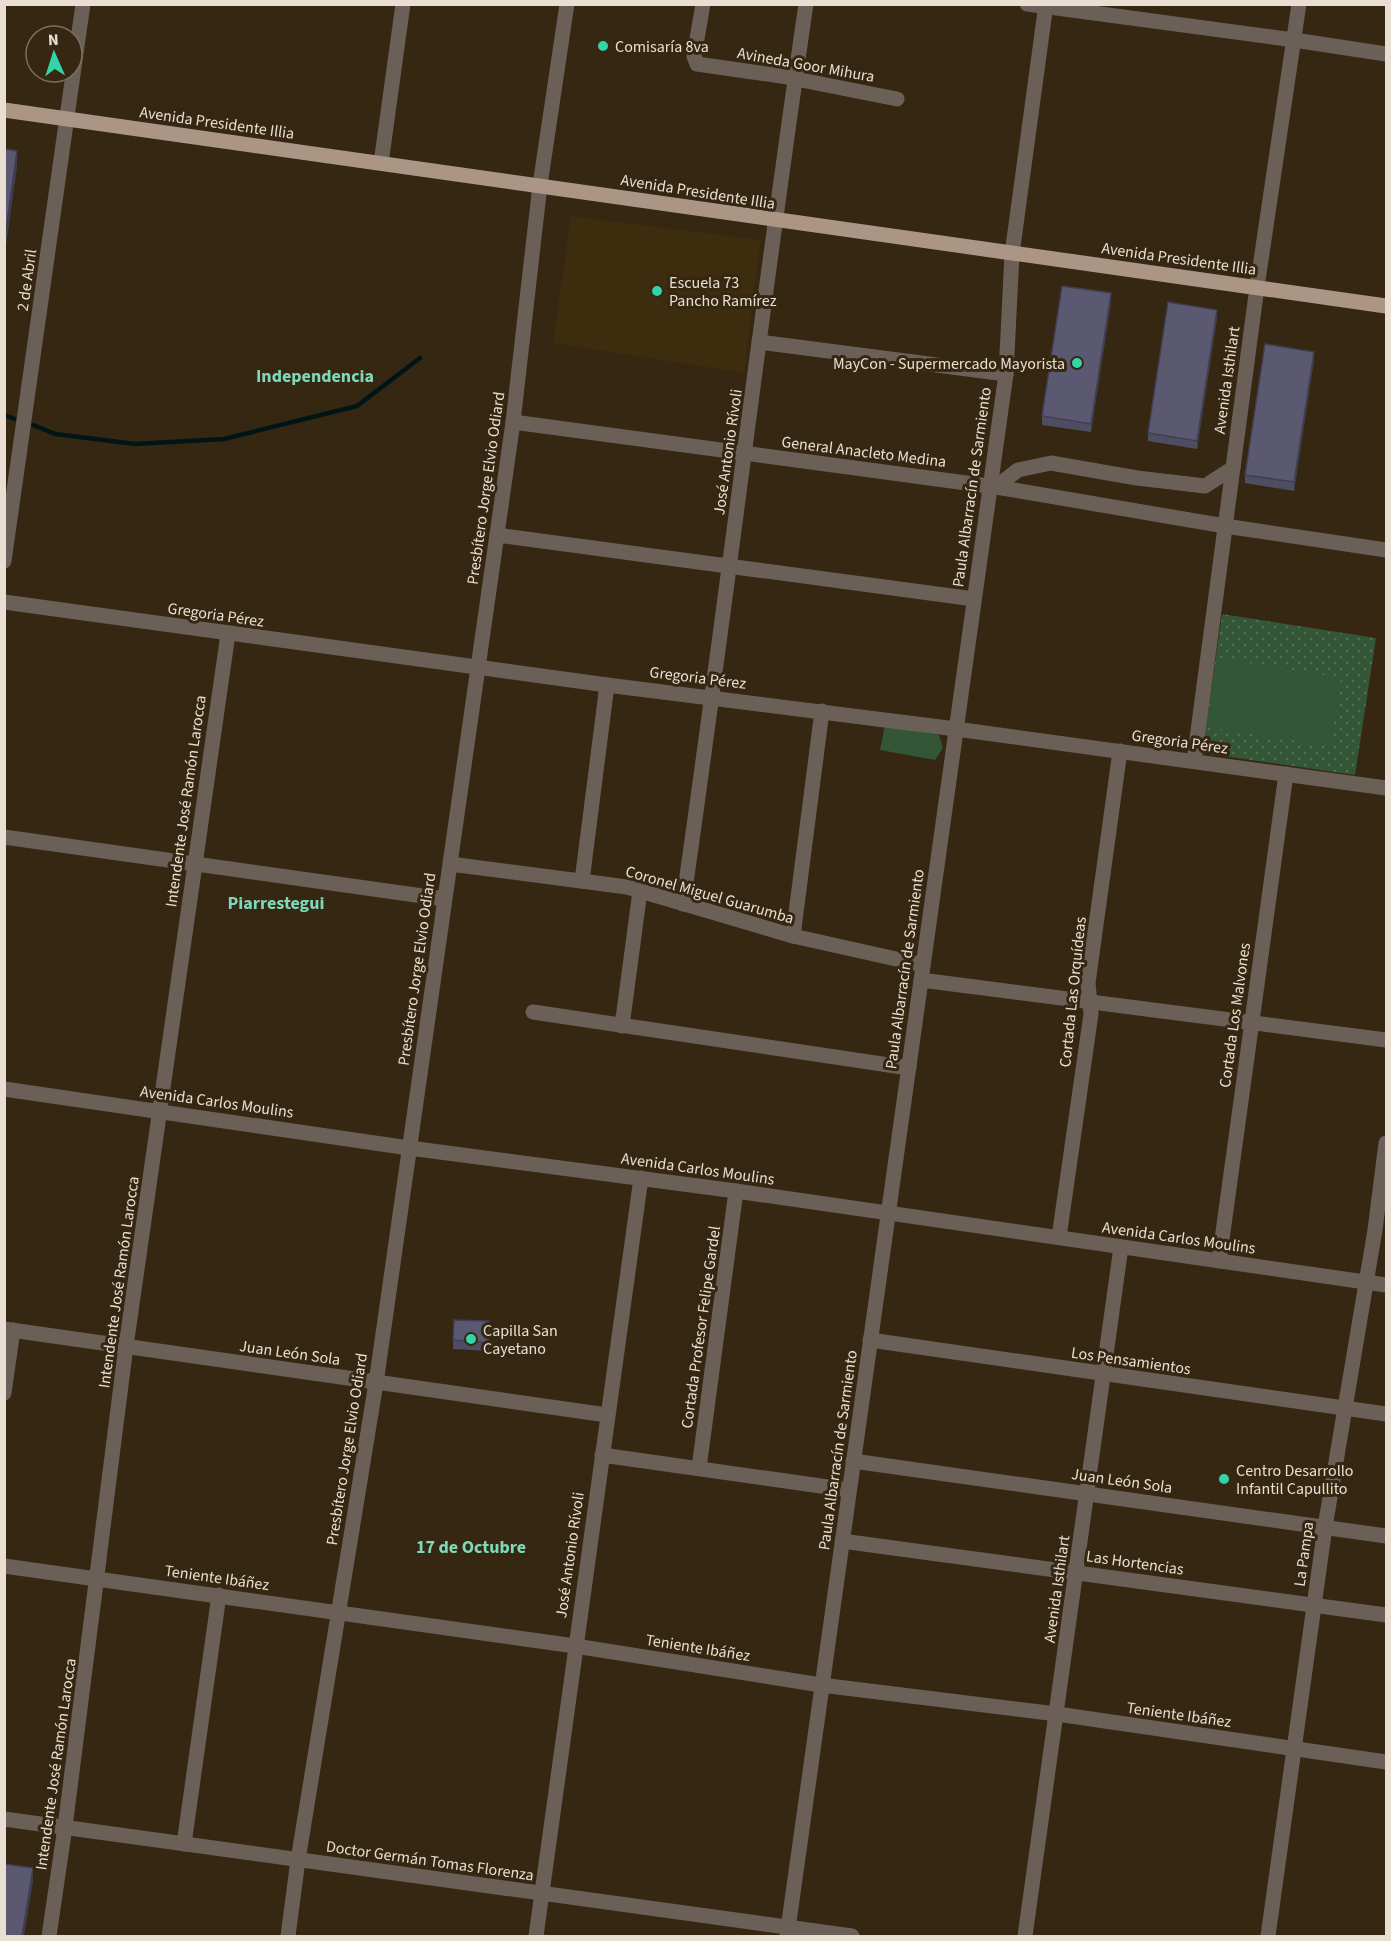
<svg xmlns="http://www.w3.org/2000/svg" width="1391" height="1941" viewBox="0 0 1391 1941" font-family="'Source Sans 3',sans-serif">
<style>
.built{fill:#3d2c0e}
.grass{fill:url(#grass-dots)}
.park{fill:#335636}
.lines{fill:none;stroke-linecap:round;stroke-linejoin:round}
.stream{stroke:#001516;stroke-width:4.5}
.minor{stroke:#6b6058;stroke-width:15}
.major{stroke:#ab9585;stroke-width:15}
.wall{fill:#4e4d62}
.shaded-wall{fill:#403e50}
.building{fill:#5b5972;stroke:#403e50;stroke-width:1.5}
.poi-dot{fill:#33d4a8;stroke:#352711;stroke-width:2}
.labels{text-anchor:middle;stroke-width:6;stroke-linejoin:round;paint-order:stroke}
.poi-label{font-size:16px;fill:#e8dfd2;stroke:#352711;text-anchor:start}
.street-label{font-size:16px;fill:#e8dfd2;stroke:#352711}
.neighbourhood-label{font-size:18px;font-weight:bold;fill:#7dd9b9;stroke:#352711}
</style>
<defs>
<pattern id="grass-dots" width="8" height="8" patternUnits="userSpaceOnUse" patternTransform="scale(1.5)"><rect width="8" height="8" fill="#335636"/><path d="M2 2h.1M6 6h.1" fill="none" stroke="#516e52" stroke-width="1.8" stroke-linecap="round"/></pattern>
</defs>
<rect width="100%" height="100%" fill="#352711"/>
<polygon class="built" points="571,216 761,240 744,373 553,343"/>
<polygon class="grass" points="1222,614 1376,638 1355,775 1202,753"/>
<g class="park">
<polygon points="1217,658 1341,678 1330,746 1207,727"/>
<polygon points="885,725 939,735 943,748 935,760 880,750"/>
</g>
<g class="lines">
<g class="stream">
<polyline points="4,415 15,419"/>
<polyline points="33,425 55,434 135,444 224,439 357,406 420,358"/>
</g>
<g class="minor">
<polyline points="703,4 694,56 697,64 781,76 897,99"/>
<polyline points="1027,4 1294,40 1386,54"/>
<polyline points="381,163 403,4"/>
<polyline points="759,342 1006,374"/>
<polyline points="513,422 996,487 1225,526 1386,550"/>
<polyline points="996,487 1018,470 1051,463 1137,478 1205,486 1233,468"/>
<polyline points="497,535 974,599"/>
<polyline points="4,561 83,4"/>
<polyline points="4,602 607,685 956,729 1386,788"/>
<polyline points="1194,761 1257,287 1299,4"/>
<polyline points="4,837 444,899"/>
<polyline points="450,864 627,887 793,936 923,965"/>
<polyline points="582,881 607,685"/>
<path d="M683,904C726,604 762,304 806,4"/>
<polyline points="793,936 822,711"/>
<polyline points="921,980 1386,1040"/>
<polyline points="533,1012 909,1068"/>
<polyline points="622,1026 640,891"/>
<polyline points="4,1089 409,1148 736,1191 1386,1285"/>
<polyline points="1059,1237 1091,1014 1088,983 1120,751"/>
<polyline points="1219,1261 1286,774"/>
<polyline points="4,1329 607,1415"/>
<polyline points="870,1340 1386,1414"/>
<polyline points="4,1393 13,1330"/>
<polyline points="602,1455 849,1490"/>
<polyline points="853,1461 1386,1536"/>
<polyline points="699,1468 736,1191"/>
<polyline points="842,1541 1386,1615"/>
<polyline points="4,1566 575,1646 821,1685 1057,1714 1386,1762"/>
<polyline points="4,1819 852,1936"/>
<polyline points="184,1844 219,1595"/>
<polyline points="49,1936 65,1827 126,1346 228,634"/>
<polyline points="288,1936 298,1860 376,1383 513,422 540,185 567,4"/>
<polyline points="536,1936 641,1178"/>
<polyline points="787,1936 1006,374 1012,254 1046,4"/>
<polyline points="1025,1936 1121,1247"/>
<polyline points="1268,1936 1325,1527 1375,1230 1386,1143"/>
</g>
<polyline class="major" points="4,110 1386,306"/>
</g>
<g class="wall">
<polygon points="1111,302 1091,432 1042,425 1042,416"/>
<polygon points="1217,318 1197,449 1148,441 1148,433"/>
<polygon points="1314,360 1294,491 1245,483 1245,475"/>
<polygon points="454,1320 489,1321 489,1351 453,1349"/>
</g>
<g class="shaded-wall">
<polygon points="17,151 17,167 4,261 4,244"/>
<polygon points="1111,293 1111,302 1091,432 1091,424"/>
<polygon points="1217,310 1217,318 1197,449 1197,441"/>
<polygon points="1314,352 1314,360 1294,491 1294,482"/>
<polygon points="33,1868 33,1881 24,1936 22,1936"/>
</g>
<g class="building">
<polygon points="4,149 17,151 4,244"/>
<polygon points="1062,286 1111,293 1091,424 1042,416"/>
<polygon points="1168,302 1217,310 1197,441 1148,433"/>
<polygon points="1265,344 1314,352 1294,482 1245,475"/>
<polygon points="454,1320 489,1321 489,1343 453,1340"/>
<polygon points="4,1864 33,1868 22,1936 4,1936"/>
</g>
<g class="poi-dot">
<circle cx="603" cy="46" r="6"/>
<circle cx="657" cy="291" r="6"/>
<circle cx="1077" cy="363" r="6"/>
<circle cx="471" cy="1339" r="6"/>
<circle cx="1224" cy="1479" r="6"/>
</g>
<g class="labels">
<g class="poi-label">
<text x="615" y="52">Comisaría 8va</text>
<text x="669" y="288">Escuela 73<tspan x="669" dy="18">Pancho Ramírez</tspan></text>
<text x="1065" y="369" text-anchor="end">MayCon - Supermercado Mayorista</text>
<text x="483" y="1336">Capilla San<tspan x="483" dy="18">Cayetano</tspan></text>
<text x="1236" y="1476">Centro Desarrollo<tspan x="1236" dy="18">Infantil Capullito</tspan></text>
</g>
<g class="street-label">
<text transform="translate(806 64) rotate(10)" y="6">Avineda Goor Mihura</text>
<text transform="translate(217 122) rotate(8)" y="6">Avenida Presidente Illia</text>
<text transform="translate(698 191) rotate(9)" y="6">Avenida Presidente Illia</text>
<text transform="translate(1179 258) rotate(8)" y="6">Avenida Presidente Illia</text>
<text transform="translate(26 280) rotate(-82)" y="6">2 de Abril</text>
<text transform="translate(1226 380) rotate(-82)" y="6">Avenida Isthilart</text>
<text transform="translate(864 451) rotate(7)" y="6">General Anacleto Medina</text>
<text transform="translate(727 452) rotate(-82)" y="6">José Antonio Rívoli</text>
<text transform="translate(971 487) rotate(-82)" y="6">Paula Albarracín de Sarmiento</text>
<text transform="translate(485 488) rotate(-82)" y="6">Presbítero Jorge Elvio Odiard</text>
<text transform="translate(216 614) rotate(8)" y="6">Gregoria Pérez</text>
<text transform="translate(698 677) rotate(7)" y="6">Gregoria Pérez</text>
<text transform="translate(1180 741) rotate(8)" y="6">Gregoria Pérez</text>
<text transform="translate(185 801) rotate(-82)" y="6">Intendente José Ramón Larocca</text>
<text transform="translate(710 894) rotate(16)" y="6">Coronel Miguel Guarumba</text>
<text transform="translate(416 969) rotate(-82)" y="6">Presbítero Jorge Elvio Odiard</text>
<text transform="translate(904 969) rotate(-82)" y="6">Paula Albarracín de Sarmiento</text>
<text transform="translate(1072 992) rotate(-84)" y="6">Cortada Las Orquídeas</text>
<text transform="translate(1234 1015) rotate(-82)" y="6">Cortada Los Malvones</text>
<text transform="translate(217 1101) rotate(8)" y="6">Avenida Carlos Moulins</text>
<text transform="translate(698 1168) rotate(8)" y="6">Avenida Carlos Moulins</text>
<text transform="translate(1179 1237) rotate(8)" y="6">Avenida Carlos Moulins</text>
<text transform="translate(118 1282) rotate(-82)" y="6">Intendente José Ramón Larocca</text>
<text transform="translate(700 1327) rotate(-82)" y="6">Cortada Profesor Felipe Gardel</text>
<text transform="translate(290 1352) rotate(8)" y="6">Juan León Sola</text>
<text transform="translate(1131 1360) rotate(8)" y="6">Los Pensamientos</text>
<text transform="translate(346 1449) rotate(-81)" y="6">Presbítero Jorge Elvio Odiard</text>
<text transform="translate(837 1450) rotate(-82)" y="6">Paula Albarracín de Sarmiento</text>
<text transform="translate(1122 1480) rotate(8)" y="6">Juan León Sola</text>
<text transform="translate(1303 1554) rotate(-82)" y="6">La Pampa</text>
<text transform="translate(569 1555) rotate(-82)" y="6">José Antonio Rívoli</text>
<text transform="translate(1135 1562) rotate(8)" y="6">Las Hortencias</text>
<text transform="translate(217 1577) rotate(8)" y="6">Teniente Ibáñez</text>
<text transform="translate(1056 1589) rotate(-82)" y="6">Avenida Isthilart</text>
<text transform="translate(698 1647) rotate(9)" y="6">Teniente Ibáñez</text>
<text transform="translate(1179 1714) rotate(8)" y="6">Teniente Ibáñez</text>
<text transform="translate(55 1764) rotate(-82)" y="6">Intendente José Ramón Larocca</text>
<text transform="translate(430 1860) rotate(8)" y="6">Doctor Germán Tomas Florenza</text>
</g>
<g class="neighbourhood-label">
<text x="315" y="382">Independencia</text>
<text x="276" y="909">Piarrestegui</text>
<text x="471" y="1553">17 de Octubre</text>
</g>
</g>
<rect width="1391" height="1941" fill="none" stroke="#e8dfd2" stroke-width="12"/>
<g transform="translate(54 54) rotate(357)"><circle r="28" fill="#352711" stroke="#7d715e" stroke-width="1.5"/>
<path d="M0-4.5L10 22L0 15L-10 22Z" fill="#33d4a8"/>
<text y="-9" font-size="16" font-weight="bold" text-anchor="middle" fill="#e8dfd2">N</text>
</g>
</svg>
